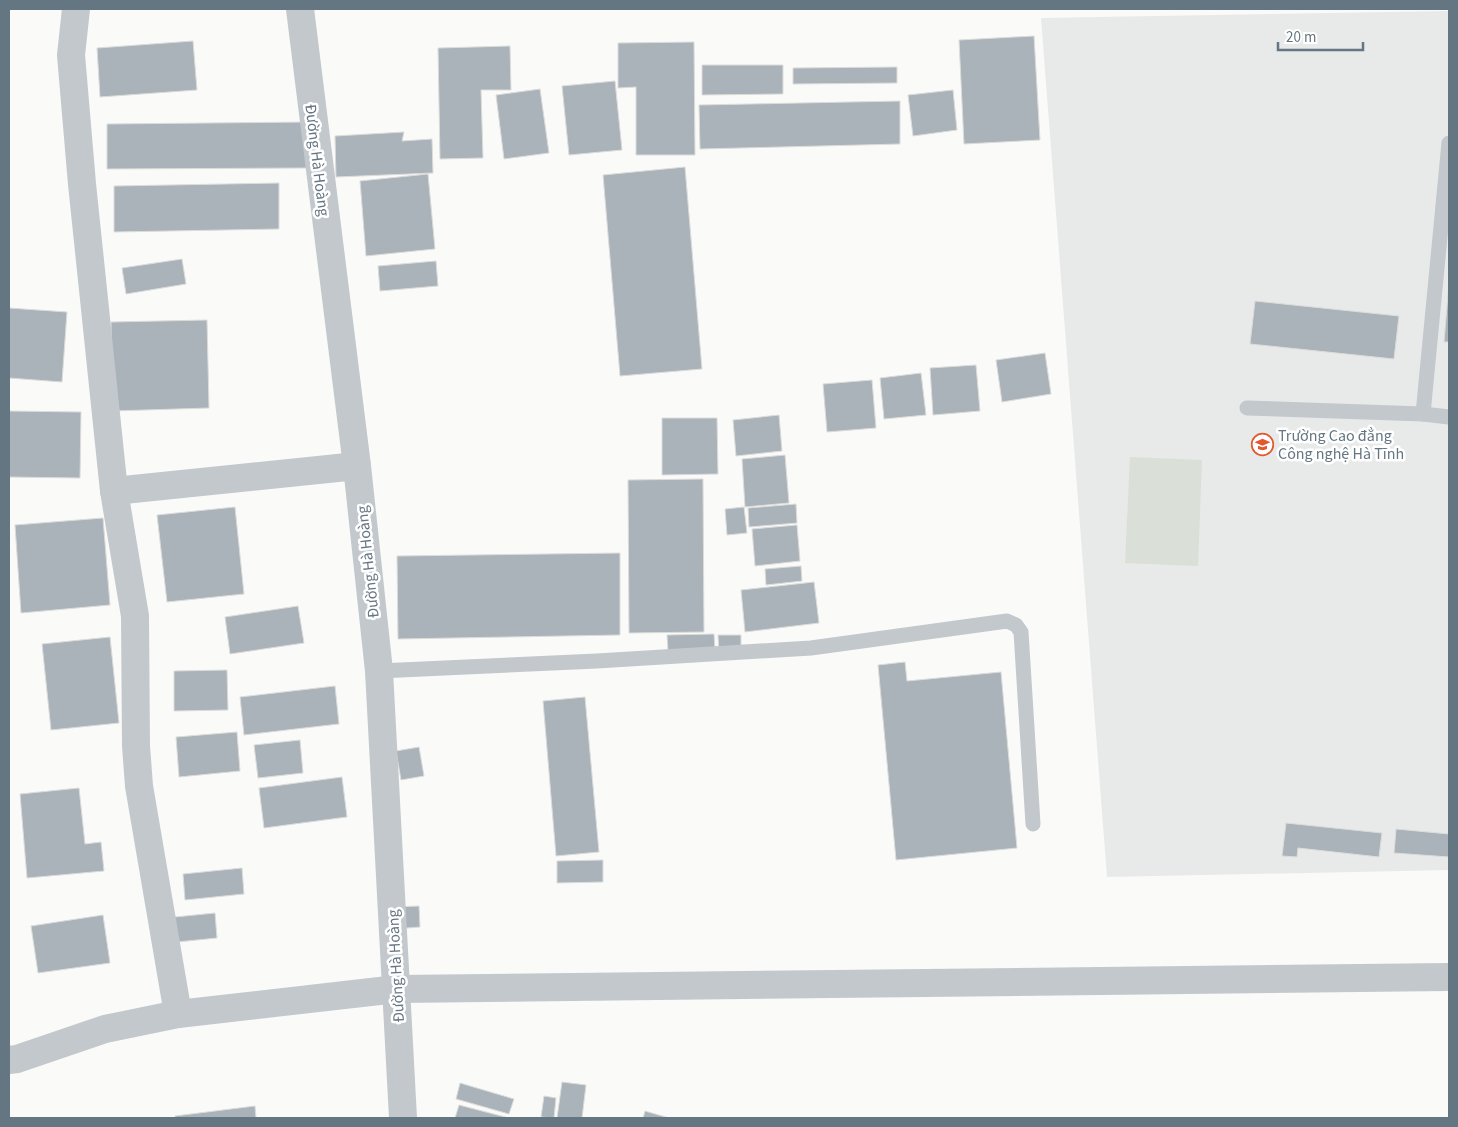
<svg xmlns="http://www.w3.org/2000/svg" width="1458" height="1127" viewBox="0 0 1458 1127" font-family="'Source Sans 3',sans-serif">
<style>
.built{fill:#e8e9e9}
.green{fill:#dadfd7}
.building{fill:#aab3b9;stroke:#dcdcda}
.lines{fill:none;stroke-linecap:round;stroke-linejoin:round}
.service{stroke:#c3c8cc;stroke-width:15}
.minor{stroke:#c3c8cc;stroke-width:28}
.tertiary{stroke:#c3c8cc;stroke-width:28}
.labels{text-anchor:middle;stroke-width:5;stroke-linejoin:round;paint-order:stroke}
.street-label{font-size:16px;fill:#657683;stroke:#fff}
.poi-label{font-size:16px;fill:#657683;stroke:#fff;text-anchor:start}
</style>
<rect width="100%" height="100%" fill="#fafaf8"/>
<polygon class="built" points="1449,11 1449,870 1107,877 1041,18"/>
<polygon class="green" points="1130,457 1202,460 1198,566 1125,563"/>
<g class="building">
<polygon points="1034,36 1040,140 964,144 959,40"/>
<polygon points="193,41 197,90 100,97 97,48"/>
<polygon points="694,42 695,155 636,155 636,87 618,88 618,43"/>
<polygon points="510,46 511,90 481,90 483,158 440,159 438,48"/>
<polygon points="702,65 783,65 783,94 702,95"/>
<polygon points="897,67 897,83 793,84 793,68"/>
<polygon points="615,81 622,150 569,155 562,86"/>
<polygon points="540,89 549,153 504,159 496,95"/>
<polygon points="953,90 957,130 913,136 908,95"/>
<polygon points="900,101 900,144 700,149 699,105"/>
<polygon points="307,122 307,168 107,169 107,124"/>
<polygon points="404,132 402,141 432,139 433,173 336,177 335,136"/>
<polygon points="685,167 702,369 620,376 603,175"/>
<polygon points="428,174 435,249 366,256 360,181"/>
<polygon points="279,183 279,229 114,232 114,186"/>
<polygon points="182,259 186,284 126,294 122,268"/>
<polygon points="436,261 438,286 380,291 378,266"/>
<polygon points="1449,282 1449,342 1444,342"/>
<polygon points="1255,301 1399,316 1394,359 1250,344"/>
<polygon points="9,308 67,312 62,382 9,378"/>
<polygon points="207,320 209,408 112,411 111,322"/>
<polygon points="1045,353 1051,394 1002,402 996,360"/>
<polygon points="976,365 980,411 933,415 930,368"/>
<polygon points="921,373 926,415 884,419 880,378"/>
<polygon points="872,380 876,428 827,432 823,384"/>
<polygon points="9,411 81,412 80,478 9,477"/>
<polygon points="779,415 782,451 736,456 733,420"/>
<polygon points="662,418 717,418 718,474 662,475"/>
<polygon points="785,455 789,503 745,507 742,459"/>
<polygon points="703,479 704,632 629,633 628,480"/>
<polygon points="796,504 797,523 749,527 748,508"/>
<polygon points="235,507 244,594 167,602 157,515"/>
<polygon points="744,507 747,533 727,535 725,509"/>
<polygon points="103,518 110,605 21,613 15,525"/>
<polygon points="797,525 800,561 755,566 752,529"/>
<polygon points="620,553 620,635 398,639 397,556"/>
<polygon points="801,566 802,581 766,585 765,569"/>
<polygon points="814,582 819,623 745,632 741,590"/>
<polygon points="298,606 304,643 230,654 225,617"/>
<polygon points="714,634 715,650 668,651 667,635"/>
<polygon points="718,635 741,635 741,650 719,651"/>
<polygon points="110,637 119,723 51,730 42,644"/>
<polygon points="905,662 907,681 1001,672 1017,848 896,860 878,665"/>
<polygon points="227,670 228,710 174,711 174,671"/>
<polygon points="335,686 339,724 244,735 240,697"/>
<polygon points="585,697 599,852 556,856 543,701"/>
<polygon points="237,732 240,771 179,777 176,737"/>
<polygon points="300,740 303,773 258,778 254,745"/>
<polygon points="419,747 424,776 401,780 396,751"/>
<polygon points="342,777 347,817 264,828 259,788"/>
<polygon points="79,788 85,844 101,842 104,871 27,878 20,794"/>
<polygon points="1286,823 1382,833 1379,857 1298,848 1297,857 1282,856"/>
<polygon points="1396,829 1449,834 1449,857 1394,853"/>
<polygon points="603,860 603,882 557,883 557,861"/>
<polygon points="242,868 244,894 185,900 183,874"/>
<polygon points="419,906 420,927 394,929 393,907"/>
<polygon points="215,913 217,938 167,943 165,918"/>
<polygon points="103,915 110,963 38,973 31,926"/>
<polygon points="562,1082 586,1085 582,1118 557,1118"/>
<polygon points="460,1083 514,1099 509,1114 456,1099"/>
<polygon points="544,1096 556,1098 554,1118 541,1117"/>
<polygon points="459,1105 509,1118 455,1118"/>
<polygon points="255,1106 256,1118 175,1118 175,1116"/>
<polygon points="645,1111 669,1118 643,1118"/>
</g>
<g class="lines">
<g class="service">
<polyline points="1247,408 1423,414 1449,417"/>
<polyline points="1423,414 1449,143"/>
<polyline points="379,671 597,661 811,648 1007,621 1016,625 1021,632 1033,824"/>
</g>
<g class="minor">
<polyline points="76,9 71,55 82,184 114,491 135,616 136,746 139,786 178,1014"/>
<polyline points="114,491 357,466"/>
<polyline points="9,1060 17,1059 105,1029 178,1014 397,989 1449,977"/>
</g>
<polyline class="tertiary" points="300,9 357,466 379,671 403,1118"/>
</g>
<defs>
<symbol id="university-ring" viewBox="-11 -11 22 22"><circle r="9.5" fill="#fff" stroke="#e4572e" stroke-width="1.5"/><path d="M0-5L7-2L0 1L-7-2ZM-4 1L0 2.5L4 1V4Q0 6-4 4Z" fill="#e4572e"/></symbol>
</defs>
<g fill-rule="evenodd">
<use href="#university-ring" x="1250" y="432" width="25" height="25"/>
</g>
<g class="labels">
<g class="street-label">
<text transform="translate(318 160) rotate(83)" y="6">Đường Hà Hoàng</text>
<text transform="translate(367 562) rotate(-96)" y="6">Đường Hà Hoàng</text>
<text transform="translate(395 966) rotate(-93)" y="6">Đường Hà Hoàng</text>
</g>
<g class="poi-label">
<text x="1278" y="441">Trường Cao đẳng<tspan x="1278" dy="18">Công nghệ Hà Tĩnh</tspan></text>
</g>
</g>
<rect width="1458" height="1127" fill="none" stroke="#657683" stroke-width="20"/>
<path d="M1278 42v8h85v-8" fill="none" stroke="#657683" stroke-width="2.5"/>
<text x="1286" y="42" font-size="15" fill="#657683" stroke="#ffffff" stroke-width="4" paint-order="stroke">20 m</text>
</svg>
